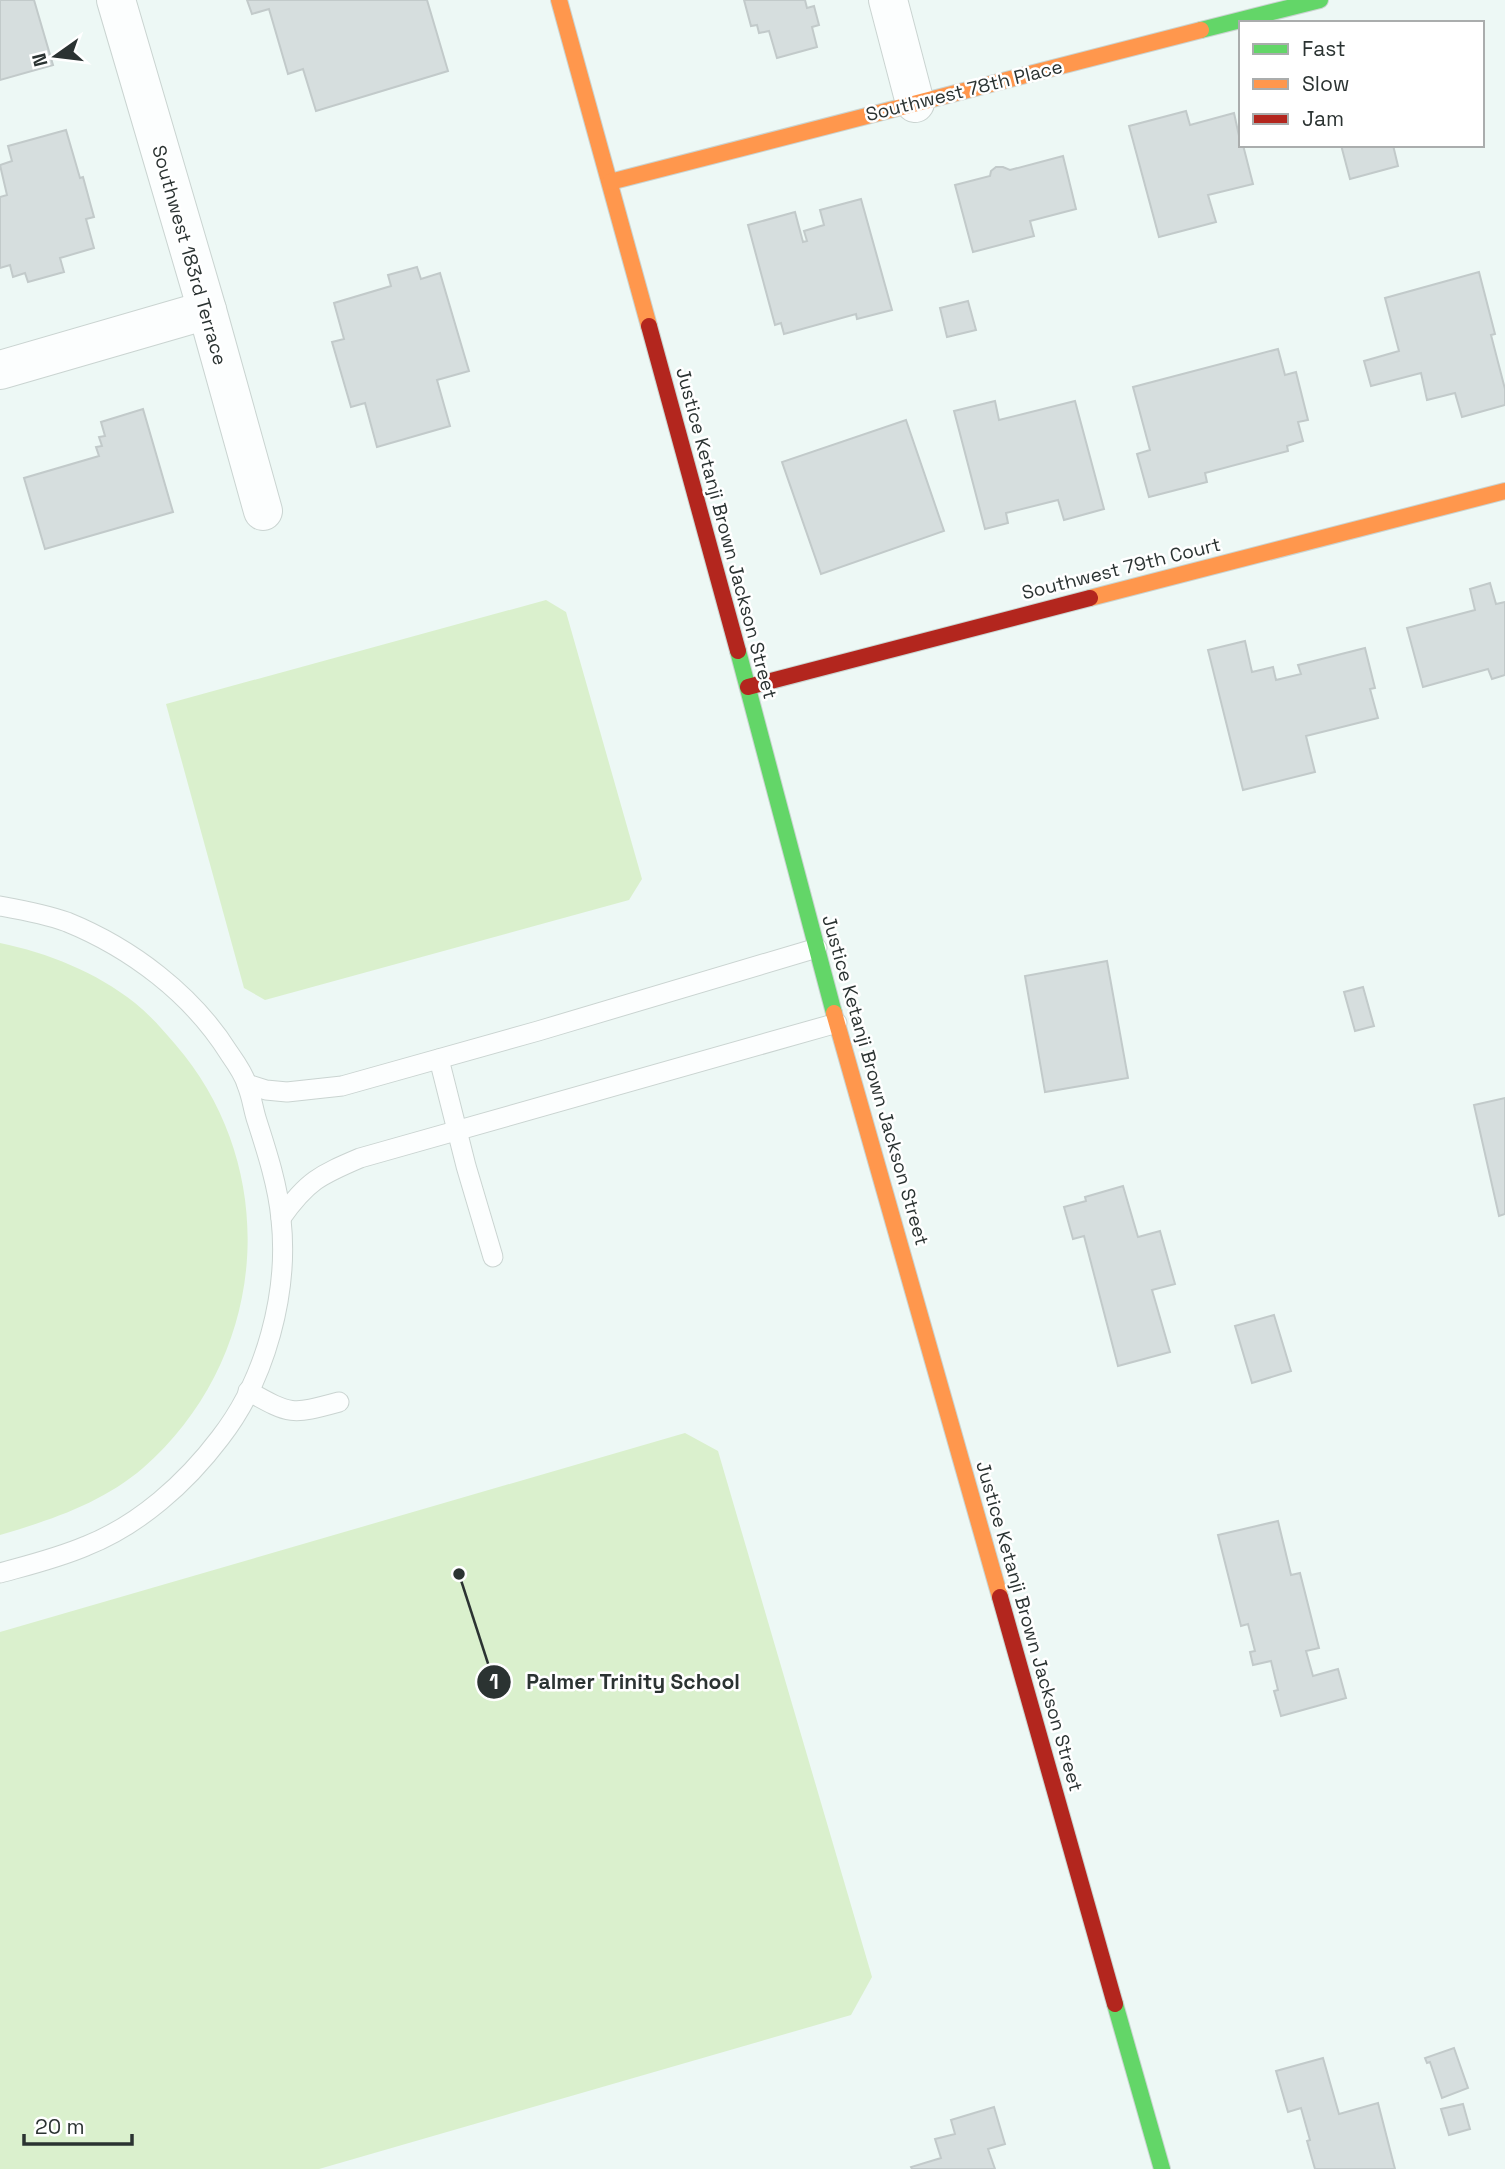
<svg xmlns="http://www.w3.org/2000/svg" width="1505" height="2169" viewBox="0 0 1505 2169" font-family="'Space Grotesk',sans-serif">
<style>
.green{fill:#daf0cd}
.building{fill:#d6dede;stroke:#c2caca;stroke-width:2}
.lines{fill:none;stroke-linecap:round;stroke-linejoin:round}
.lane-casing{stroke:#cad4d1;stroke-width:21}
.street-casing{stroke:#cad4d1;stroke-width:40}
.fast-casing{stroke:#cad4d1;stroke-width:18}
.slow-casing{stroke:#cad4d1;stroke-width:18}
.jam-casing{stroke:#cad4d1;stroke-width:18}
.lane{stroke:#fcfefe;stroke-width:19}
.street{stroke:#fcfefe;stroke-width:38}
.fast{stroke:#63d668;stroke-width:16}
.slow{stroke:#ff974d;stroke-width:16}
.jam{stroke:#b3261e;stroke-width:16}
.labels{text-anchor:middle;stroke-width:5;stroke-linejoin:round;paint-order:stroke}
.street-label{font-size:19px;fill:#2b3332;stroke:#fff}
.leader{fill:none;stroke:#2b3332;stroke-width:2.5}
.callout-dot{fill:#2b3332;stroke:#fff;stroke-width:2.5}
.mark-label{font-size:21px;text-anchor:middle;font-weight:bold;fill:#fff}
.callout-label{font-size:21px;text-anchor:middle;font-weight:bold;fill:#2b3332;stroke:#fff;stroke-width:5;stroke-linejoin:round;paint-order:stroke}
</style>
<rect width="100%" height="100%" fill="#edf8f5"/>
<g class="green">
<polygon points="546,600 566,612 642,879 629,900 265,1000 244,988 166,704"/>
<path d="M0,943C48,953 96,972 135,1003C150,1015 163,1030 175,1044C284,1170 268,1359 143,1468C102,1503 51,1520 0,1535Z"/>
<polygon points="685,1433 718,1451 872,1977 851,2015 319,2169 0,2169 0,1632"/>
</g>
<g class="building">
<polygon points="0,0 34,0 53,65 0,80"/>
<polygon points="247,0 427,0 448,71 316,111 303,69 288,74 269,9 252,14"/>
<polygon points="744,0 805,0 807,8 814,6 819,25 812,27 817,47 777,58 769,31 759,33 757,25 751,26"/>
<polygon points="1186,111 1190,125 1234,113 1241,145 1243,145 1253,184 1208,195 1216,222 1159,237 1129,126"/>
<polygon points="66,130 80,178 83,177 94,217 86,219 94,248 60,258 64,272 28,282 25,273 13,277 10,265 0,268 0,197 7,195 0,165 12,161 8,146"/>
<polygon points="1341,145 1393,145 1398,166 1350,179"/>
<polygon points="1063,156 1076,209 1030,221 1034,236 973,252 955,185 990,176 991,171 996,167 1003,167 1010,170"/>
<polygon points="861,199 892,310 857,319 856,314 784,334 781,323 775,325 748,225 795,212 803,242 807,241 804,231 824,225 820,210"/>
<polygon points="417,267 421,279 440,273 469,371 437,380 450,426 377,447 365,403 351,407 332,342 344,339 334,303 391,286 388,275"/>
<polygon points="1479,272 1495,334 1491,335 1505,389 1505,405 1462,417 1455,393 1427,400 1421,373 1371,386 1364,361 1399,351 1385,298"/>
<polygon points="968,301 976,330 947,337 940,308"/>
<polygon points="1278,349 1285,375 1296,372 1308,420 1298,422 1303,441 1287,446 1288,451 1205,473 1207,482 1149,497 1137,454 1150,450 1133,387"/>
<polygon points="995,401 999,420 1075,401 1104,509 1064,520 1058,500 1006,513 1008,523 985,529 954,411"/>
<polygon points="143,409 173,512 45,549 24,478 99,456 96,447 102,446 99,437 105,436 101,422"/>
<polygon points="906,420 944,531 821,574 782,462"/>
<polygon points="1490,583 1496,604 1505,602 1505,675 1492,679 1488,669 1423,687 1407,628 1475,610 1470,589"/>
<polygon points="1245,641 1252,672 1273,667 1276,680 1301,674 1298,665 1365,648 1375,688 1370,689 1378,718 1306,736 1315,772 1243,790 1208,650"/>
<polygon points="1107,961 1128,1078 1045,1092 1025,976"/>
<polygon points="1363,987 1374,1026 1355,1031 1344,992"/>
<polygon points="1505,1098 1505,1214 1499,1216 1474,1105"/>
<polygon points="1123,1186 1138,1237 1160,1231 1175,1284 1152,1290 1170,1352 1118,1366 1084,1236 1073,1239 1064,1207 1086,1201 1085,1197"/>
<polygon points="1274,1315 1291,1371 1252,1383 1235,1326"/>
<polygon points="1278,1521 1291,1575 1300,1573 1319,1648 1306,1651 1313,1676 1338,1669 1346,1698 1281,1716 1274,1691 1278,1690 1271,1661 1253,1665 1250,1652 1255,1651 1248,1624 1241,1626 1218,1535"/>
<polygon points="1454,2048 1468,2088 1442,2098 1430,2062 1427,2063 1425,2058"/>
<polygon points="1323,2058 1339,2114 1378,2103 1395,2169 1315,2169 1307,2141 1310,2140 1301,2108 1288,2112 1276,2071"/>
<polygon points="1463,2104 1470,2129 1449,2135 1441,2109"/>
<polygon points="994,2107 1005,2144 988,2149 995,2169 912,2169 911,2167 941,2158 935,2139 955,2134 951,2120"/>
</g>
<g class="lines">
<defs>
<g id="lane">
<path d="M0,906C22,910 45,914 67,922C131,948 192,994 229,1053C236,1063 244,1074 247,1085C252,1097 253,1109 257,1121C267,1152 278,1186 281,1219C289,1292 266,1379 220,1438C186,1483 139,1525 86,1546C58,1558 29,1565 0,1573"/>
<polyline points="439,1059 466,1166 493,1257"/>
<polyline points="247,1084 266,1090 287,1092 342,1086 538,1031 817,948"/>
<path d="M281,1218C307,1181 320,1175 360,1158L837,1023"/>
<path d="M248,1391C291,1415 291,1415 339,1402"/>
</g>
<g id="street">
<polyline points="116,0 207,310 263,511"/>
<polyline points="888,0 915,103"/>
<polyline points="0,370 207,310"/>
</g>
<g id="fast">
<polyline points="1201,30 1320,0"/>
<polyline points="738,651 834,1013"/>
<polyline points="1115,2004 1162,2169"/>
</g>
<g id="slow">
<polyline points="559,0 649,326"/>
<polyline points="610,182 1201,30"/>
<polyline points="1090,598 1505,491"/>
<polyline points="834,1013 1000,1597"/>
</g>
<g id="jam">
<polyline points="649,326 738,651"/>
<polyline points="748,687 1090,598"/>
<polyline points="1000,1597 1115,2004"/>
</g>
</defs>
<use href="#lane" class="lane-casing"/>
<use href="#street" class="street-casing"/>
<use href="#fast" class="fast-casing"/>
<use href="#slow" class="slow-casing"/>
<use href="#jam" class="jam-casing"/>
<use href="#lane" class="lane"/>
<use href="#street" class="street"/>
<use href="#fast" class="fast"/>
<use href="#slow" class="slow"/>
<use href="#jam" class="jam"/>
</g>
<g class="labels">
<g class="street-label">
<text transform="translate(964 90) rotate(-14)" y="7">Southwest 78th Place</text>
<text transform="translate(190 255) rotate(74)" y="7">Southwest 183rd Terrace</text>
<text transform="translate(727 533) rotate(75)" y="7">Justice Ketanji Brown Jackson Street</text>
<text transform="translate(1121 568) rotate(-14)" y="7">Southwest 79th Court</text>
<text transform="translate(876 1080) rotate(74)" y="7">Justice Ketanji Brown Jackson Street</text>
<text transform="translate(1030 1626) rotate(74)" y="7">Justice Ketanji Brown Jackson Street</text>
</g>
</g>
<path class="leader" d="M459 1574L494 1682"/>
<g class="callout-dot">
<circle cx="459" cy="1574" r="7"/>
<circle cx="494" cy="1682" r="18"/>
</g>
<g class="mark-label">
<text x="494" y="1689">1</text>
</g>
<g class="callout-label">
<text x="633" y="1689">Palmer Trinity School</text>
</g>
<rect x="1239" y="21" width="245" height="126" fill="#ffffff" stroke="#aaadad" stroke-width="2"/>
<rect x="1253" y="44" width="35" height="10" fill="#63d668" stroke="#aaadad" stroke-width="2"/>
<text x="1302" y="56" font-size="21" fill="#2b3332">Fast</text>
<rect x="1253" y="79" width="35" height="10" fill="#ff974d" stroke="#aaadad" stroke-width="2"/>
<text x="1302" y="91" font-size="21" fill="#2b3332">Slow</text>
<rect x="1253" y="114" width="35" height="10" fill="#b3261e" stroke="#aaadad" stroke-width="2"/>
<text x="1302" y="126" font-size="21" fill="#2b3332">Jam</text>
<g transform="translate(56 56) rotate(256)" stroke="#ffffff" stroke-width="5" paint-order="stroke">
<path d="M0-5L12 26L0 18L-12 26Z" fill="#2b3332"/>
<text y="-10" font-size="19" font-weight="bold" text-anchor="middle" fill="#2b3332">N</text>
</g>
<path d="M24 2134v10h108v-10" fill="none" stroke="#2b3332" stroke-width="3.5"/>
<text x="35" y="2134" font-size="21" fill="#2b3332" stroke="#ffffff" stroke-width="5" paint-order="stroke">20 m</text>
</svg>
